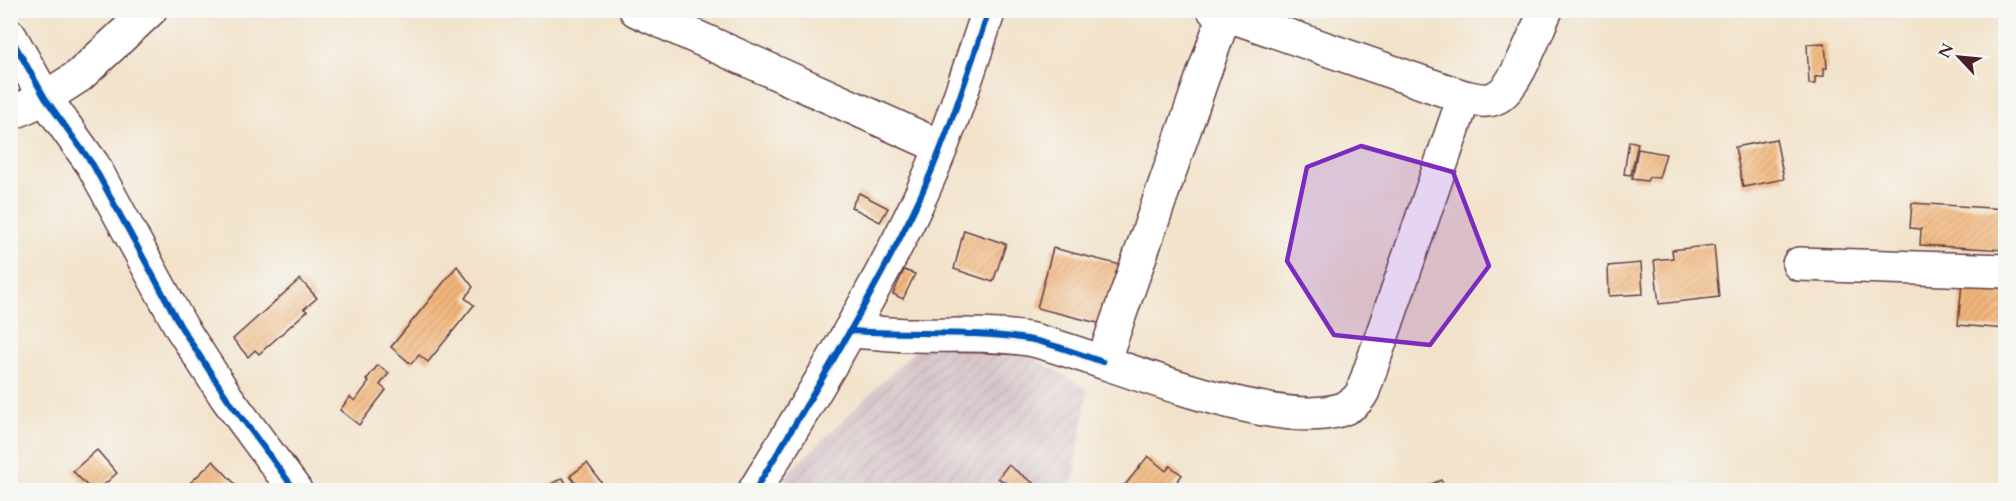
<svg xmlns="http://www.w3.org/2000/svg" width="2016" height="501" viewBox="0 0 2016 501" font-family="Cardo,serif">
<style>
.industrial{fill:url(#industrial-furrows)}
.building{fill:url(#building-hatch)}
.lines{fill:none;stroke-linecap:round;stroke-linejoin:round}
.minor-casing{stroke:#633c43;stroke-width:36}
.minor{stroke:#fff;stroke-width:33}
.cycleway-casing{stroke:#f6f6f2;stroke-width:10}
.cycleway{stroke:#0057b8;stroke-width:6}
.marked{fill:#7b2cbf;fill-opacity:0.2;stroke:#7b2cbf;stroke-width:4.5;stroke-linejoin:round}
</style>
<defs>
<pattern id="industrial-furrows" width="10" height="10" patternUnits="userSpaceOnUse" patternTransform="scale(1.5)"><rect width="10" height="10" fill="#d2bec3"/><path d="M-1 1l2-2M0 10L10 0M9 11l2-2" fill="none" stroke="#b6a3a8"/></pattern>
<pattern id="building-hatch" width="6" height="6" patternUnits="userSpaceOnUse" patternTransform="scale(1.5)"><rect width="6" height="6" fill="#f2b579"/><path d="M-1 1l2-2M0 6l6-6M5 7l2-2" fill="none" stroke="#d19b69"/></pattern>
</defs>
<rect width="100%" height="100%" fill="#f6f6f2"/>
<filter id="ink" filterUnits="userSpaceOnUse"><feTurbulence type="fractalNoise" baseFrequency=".0167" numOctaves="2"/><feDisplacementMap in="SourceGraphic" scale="12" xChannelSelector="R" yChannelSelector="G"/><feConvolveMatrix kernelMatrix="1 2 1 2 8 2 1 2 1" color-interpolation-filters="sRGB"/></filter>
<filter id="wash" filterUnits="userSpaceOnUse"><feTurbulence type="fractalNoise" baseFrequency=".008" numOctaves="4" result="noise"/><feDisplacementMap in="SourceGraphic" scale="24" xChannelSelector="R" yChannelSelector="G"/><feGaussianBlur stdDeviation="1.35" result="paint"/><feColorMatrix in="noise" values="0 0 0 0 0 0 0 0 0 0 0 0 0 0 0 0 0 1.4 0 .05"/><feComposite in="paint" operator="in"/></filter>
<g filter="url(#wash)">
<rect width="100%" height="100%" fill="#f2e2c9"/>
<polygon class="industrial" points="956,311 1088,390 1072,490 771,490"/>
<g id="blocks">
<g class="building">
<polygon points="1825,43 1827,68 1824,68 1824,76 1815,77 1815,84 1809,84 1807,44"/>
<polygon points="1776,139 1784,179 1743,187 1735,147"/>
<polygon points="1629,141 1638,143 1631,175 1624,174"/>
<polygon points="1638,149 1666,154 1659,178 1649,177 1647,181 1632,179"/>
<polygon points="859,193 888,208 880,222 851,207"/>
<polygon points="1912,203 2006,209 2006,250 1920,245 1921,229 1910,228"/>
<polygon points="964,230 1006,244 993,282 954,269"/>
<polygon points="1714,245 1719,297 1659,304 1654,260 1673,258 1672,250"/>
<polygon points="1053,248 1121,265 1106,325 1037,308"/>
<polygon points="1641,263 1643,294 1609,296 1608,266"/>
<polygon points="457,266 473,287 465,298 474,305 428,362 419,355 411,364 391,347"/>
<polygon points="904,270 915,274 903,299 893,294"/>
<polygon points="300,279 317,298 304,309 307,311 259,354 255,350 248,357 233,339"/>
<polygon points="1962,283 2006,287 2006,329 1958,325"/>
<polygon points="378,365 389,373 380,385 386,390 359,425 340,410 350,397 355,401 369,382 366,380"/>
<polygon points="97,450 117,473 98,490 91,490 73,471"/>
<polygon points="1148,456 1166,471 1170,466 1182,475 1170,490 1121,490"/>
<polygon points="213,461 237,486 232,490 196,490 189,484"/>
<polygon points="587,463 607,490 580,490 570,476"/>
<polygon points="1008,465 1043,490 1017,490 998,478"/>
<polygon points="563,478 570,490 539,490"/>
<polygon points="1441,480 1446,490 1418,490"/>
<polygon points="1005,484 1014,490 1001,490"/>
</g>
</g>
</g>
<g filter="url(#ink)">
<use href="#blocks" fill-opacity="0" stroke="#633c43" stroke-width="1.5"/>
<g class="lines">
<defs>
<g id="minor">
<polyline points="636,10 941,147"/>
<path d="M1214,10L1464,97C1476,99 1486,103 1497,97C1516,88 1536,31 1546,10"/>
<polyline points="10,36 45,98 93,165 181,327 227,398 295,490"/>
<polyline points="10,114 45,98 79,76 150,10"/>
<polyline points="1799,264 2006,271"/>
<path d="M850,331C872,332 893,335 914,335C952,336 990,333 1028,339C1086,349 1330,461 1363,391L1464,97"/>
<polyline points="1103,362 1226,10"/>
<path d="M755,490C810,400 865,310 912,214C944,149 966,79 989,10"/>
</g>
</defs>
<use href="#minor" class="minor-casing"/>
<use href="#minor" class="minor"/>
<defs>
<g id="cycleway">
<polyline points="10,36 45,98 93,165 181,327 227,398 295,490"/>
<path d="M850,331C908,335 970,330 1027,339C1052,343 1078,354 1103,362"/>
<path d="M755,490C810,400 865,310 912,214C944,149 966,79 989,10"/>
</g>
</defs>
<use href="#cycleway" class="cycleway-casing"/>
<use href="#cycleway" class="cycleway"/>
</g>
</g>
<path class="marked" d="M1361,146L1453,172L1489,266L1430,345L1334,335L1287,261L1307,167Z"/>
<rect width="2016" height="501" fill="none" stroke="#f6f6f2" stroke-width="36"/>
<g transform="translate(1959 57) rotate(296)" stroke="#f6f6f2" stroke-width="4.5" paint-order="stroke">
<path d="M0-4.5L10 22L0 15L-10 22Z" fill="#4a1f2b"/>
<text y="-9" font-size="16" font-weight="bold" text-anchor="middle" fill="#4a1f2b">N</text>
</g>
</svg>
